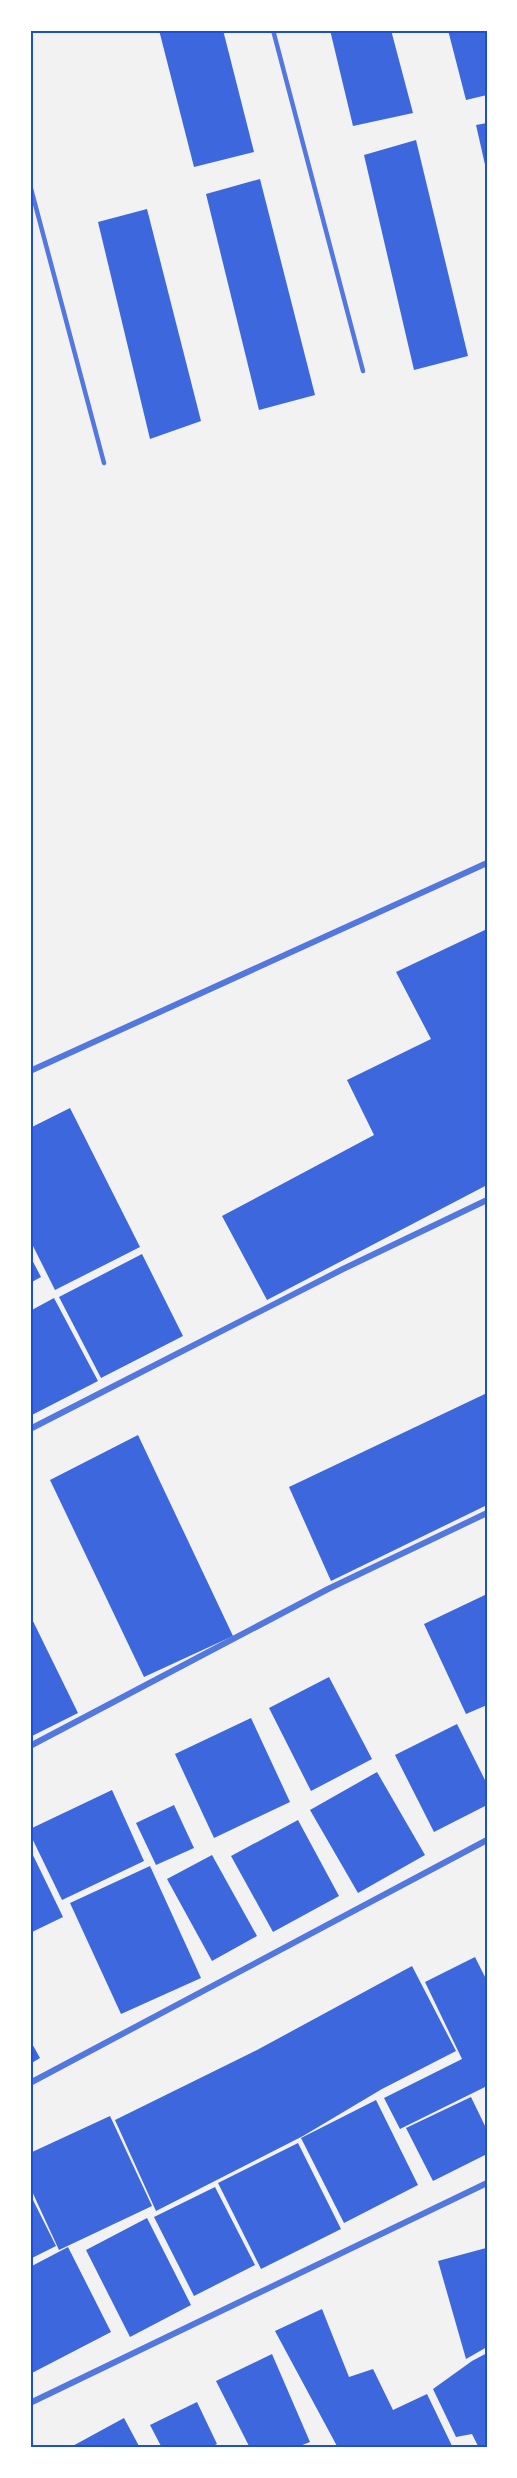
<svg xmlns="http://www.w3.org/2000/svg" width="517" height="2478" viewBox="0 0 517 2478" font-family="'DejaVu Sans',sans-serif">
<style>
.building{fill:#3d67dc}
.lines{fill:none;stroke-linecap:round;stroke-linejoin:round}
.service{stroke:#5277de;stroke-width:4.5}
.minor{stroke:#5277de;stroke-width:6}
.neatline{fill:none;stroke:#1d4ed8;stroke-width:2}
</style>
<rect width="100%" height="100%" fill="#f2f2f2"/>
<g class="building">
<polygon points="159,30 223,30 254,152 194,167"/>
<polygon points="330,30 391,30 413,113 353,126"/>
<polygon points="448,30 487,30 487,95 466,100"/>
<polygon points="487,123 487,169 486,169 476,125"/>
<polygon points="416,140 468,356 414,370 364,155"/>
<polygon points="260,179 315,395 259,410 206,194"/>
<polygon points="147,209 201,421 150,439 98,222"/>
<polygon points="487,929 487,1185 267,1300 222,1216 374,1135 347,1080 431,1039 396,972"/>
<polygon points="70,1108 140,1247 55,1290 30,1240 30,1128"/>
<polygon points="142,1254 183,1336 101,1378 59,1297"/>
<polygon points="30,1256 41,1277 30,1283"/>
<polygon points="54,1298 98,1381 30,1416 30,1311"/>
<polygon points="487,1393 487,1505 331,1581 289,1487"/>
<polygon points="138,1435 233,1636 144,1677 50,1480"/>
<polygon points="487,1594 487,1705 466,1714 424,1624"/>
<polygon points="30,1615 78,1713 30,1737"/>
<polygon points="329,1677 372,1759 311,1791 269,1708"/>
<polygon points="251,1718 290,1802 214,1838 175,1754"/>
<polygon points="457,1724 487,1784 487,1805 434,1832 395,1755"/>
<polygon points="377,1772 425,1855 358,1893 310,1810"/>
<polygon points="112,1790 144,1861 62,1900 30,1834 30,1829"/>
<polygon points="174,1805 194,1848 156,1865 136,1823"/>
<polygon points="298,1820 339,1896 273,1932 231,1856"/>
<polygon points="30,1849 63,1917 30,1933"/>
<polygon points="212,1855 257,1936 212,1961 167,1879"/>
<polygon points="150,1866 201,1978 121,2014 70,1903"/>
<polygon points="475,1957 487,1981 487,2086 400,2129 384,2098 462,2059 425,1982"/>
<polygon points="412,1966 456,2051 382,2089 303,2136 156,2211 115,2120 257,2050"/>
<polygon points="30,2040 40,2058 30,2064"/>
<polygon points="471,2097 487,2130 487,2154 433,2181 406,2128"/>
<polygon points="376,2100 418,2185 344,2223 301,2138"/>
<polygon points="110,2116 152,2206 59,2250 30,2187 30,2153"/>
<polygon points="298,2143 341,2229 261,2269 218,2183"/>
<polygon points="215,2187 255,2265 194,2296 154,2217"/>
<polygon points="30,2194 56,2246 30,2259"/>
<polygon points="147,2218 191,2305 130,2337 86,2250"/>
<polygon points="68,2247 111,2332 30,2374 30,2267"/>
<polygon points="486,2248 487,2347 466,2359 438,2261"/>
<polygon points="322,2309 349,2377 373,2369 393,2410 427,2394 453,2448 338,2448 275,2331"/>
<polygon points="487,2353 487,2448 479,2448 472,2434 456,2437 433,2389 472,2361"/>
<polygon points="272,2354 310,2442 295,2448 250,2448 216,2381"/>
<polygon points="197,2402 217,2444 209,2448 162,2448 150,2425"/>
<polygon points="124,2418 140,2448 69,2448"/>
</g>
<g class="lines">
<g class="service">
<polyline points="273,30 363,371"/>
<polyline points="30,185 104,463"/>
</g>
<g class="minor">
<polyline points="30,1071 487,863"/>
<polyline points="30,1429 343,1269 487,1200"/>
<polyline points="30,1746 328,1589 487,1513"/>
<polyline points="30,2083 487,1840"/>
<polyline points="30,2403 487,2183"/>
</g>
</g>
<rect width="517" height="2478" fill="none" stroke="#ffffff" stroke-width="63"/>
<rect x="32" y="32" width="454" height="2414" class="neatline"/>
</svg>
